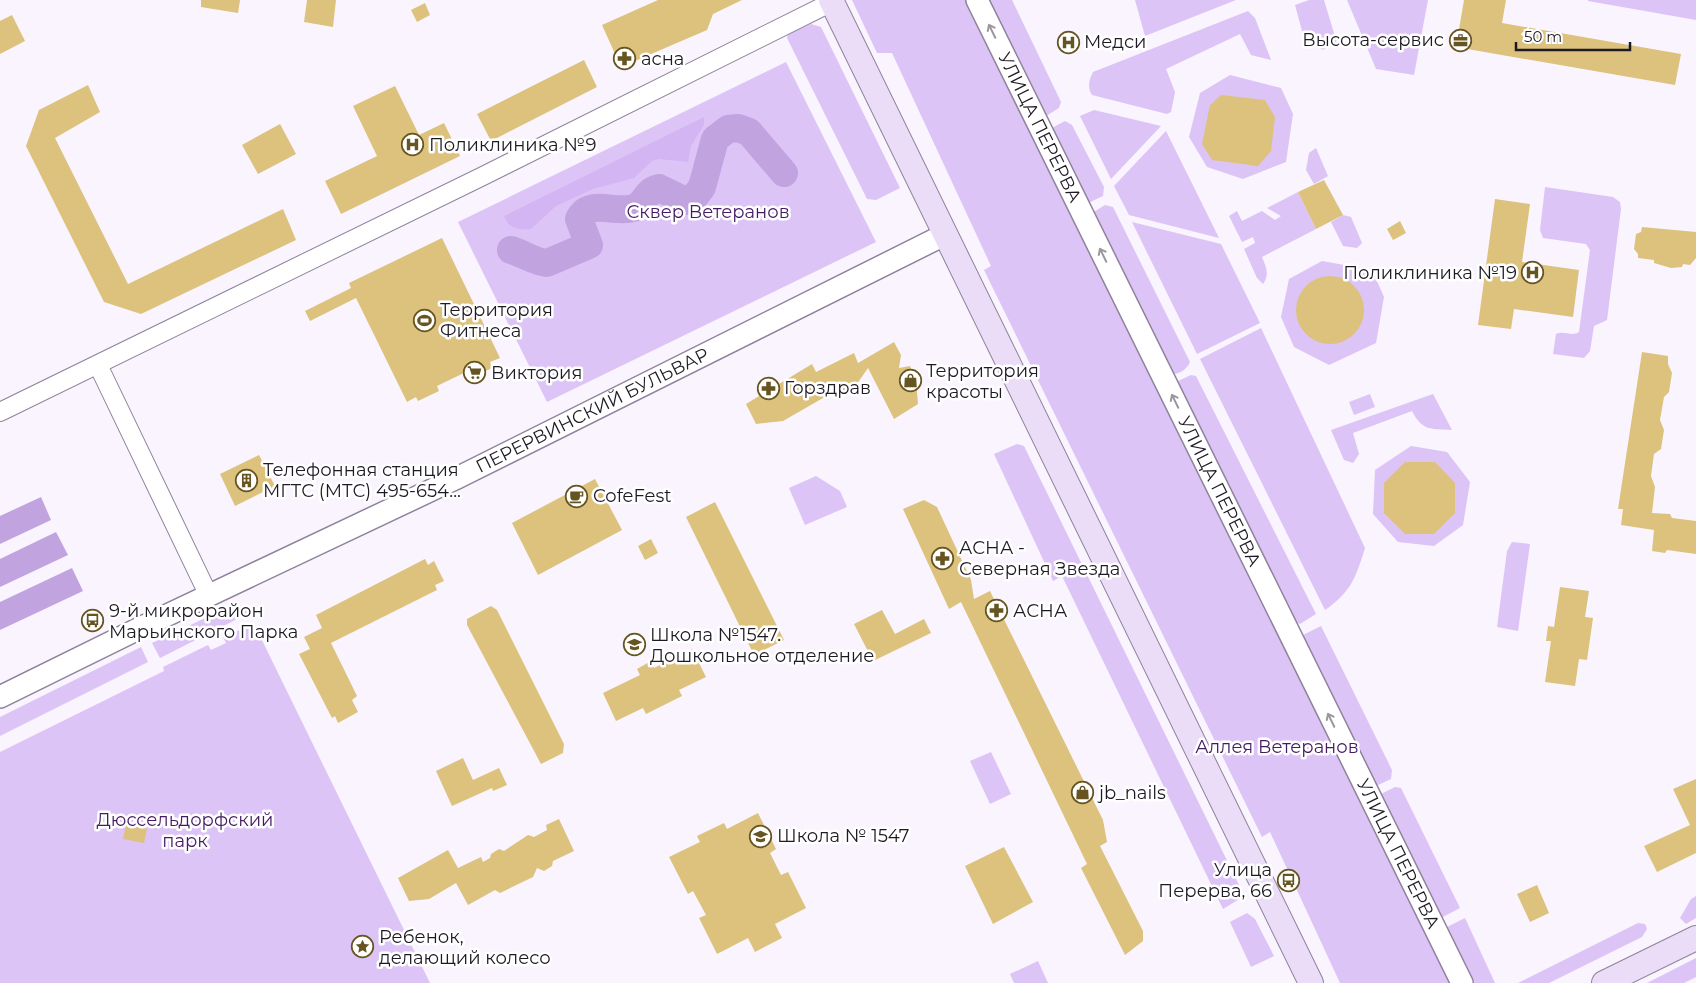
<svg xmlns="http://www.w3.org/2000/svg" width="1696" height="983" viewBox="0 0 1696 983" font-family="Montserrat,sans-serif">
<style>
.green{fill:#dcc4f6}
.forest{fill:#d4b5f4}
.water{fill:#c1a3e0}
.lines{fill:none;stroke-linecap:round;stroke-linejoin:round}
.river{stroke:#c1a3e0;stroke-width:28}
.building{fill:#dcc27d}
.minor-casing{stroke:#8e839a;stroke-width:20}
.tertiary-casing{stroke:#8e839a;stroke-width:24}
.secondary-casing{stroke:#8e839a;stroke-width:26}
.minor{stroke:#fff;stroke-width:18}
.tertiary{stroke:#fff;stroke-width:21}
.secondary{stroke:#ebdcf8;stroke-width:24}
.oneway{stroke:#9a989c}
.labels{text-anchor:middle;stroke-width:5;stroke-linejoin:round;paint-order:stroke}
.poi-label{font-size:18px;fill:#1e1a23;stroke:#fff;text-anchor:start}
.street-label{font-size:18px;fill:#1e1a23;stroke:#fff}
.park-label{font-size:18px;fill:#451c64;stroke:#fff}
</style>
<rect width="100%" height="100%" fill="#f9f4fe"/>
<g class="green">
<polygon points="852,0 968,0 1460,983 1340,983 1270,832 1262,837 984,270 991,266 892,53 877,53"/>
<polygon points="986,0 1012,0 1061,102 1059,108 1046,116"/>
<polygon points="1135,0 1236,0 1145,36"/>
<polygon points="1309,0 1324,0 1337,43 1322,50 1302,31 1295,5"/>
<polygon points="1347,0 1428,0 1414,75 1376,69"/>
<polygon points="1588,0 1696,0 1696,20 1588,1"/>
<path d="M1248,11L1255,18L1271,60L1251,55L1240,34L1166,69L1175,92L1171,112L1167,114L1092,95C1087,87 1089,80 1093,72Z"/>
<polygon points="811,24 821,27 900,188 876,200 867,199 787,38 788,34"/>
<polygon points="786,62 876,242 547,402 458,222"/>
<polygon points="1230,75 1281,88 1293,114 1286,162 1243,179 1207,167 1189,137 1200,93"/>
<polygon points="1094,110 1161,126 1111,179 1080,116"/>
<polygon points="1065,121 1072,125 1104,187 1103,196 1086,204 1050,129"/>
<polygon points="1166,131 1219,238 1129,215 1114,186"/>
<polygon points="1316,148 1328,176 1314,184 1306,170 1309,153"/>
<path d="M1545,187L1613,197L1620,202L1621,209L1607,320L1594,326L1590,351L1584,358L1553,354L1556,334C1564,330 1572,337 1579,332L1590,250L1586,244L1543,238L1540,230Z"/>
<path d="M1298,192L1316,229L1262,257C1266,267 1270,274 1263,284L1257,278L1244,249L1255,243L1253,237L1242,242L1229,216L1237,211L1242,221L1262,211L1275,220L1281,216L1267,208Z"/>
<path d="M1105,205L1113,207L1190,362C1188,368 1179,375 1172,374L1092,213Z"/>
<polygon points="1343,215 1351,217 1362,243 1357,248 1343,246 1331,222"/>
<polygon points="1132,222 1221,244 1260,323 1197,354"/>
<polygon points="1322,261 1372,270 1384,297 1376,343 1329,365 1294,347 1281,317 1289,279"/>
<path d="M1261,328L1365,548C1356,577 1351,592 1325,610L1200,359Z"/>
<polygon points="1191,375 1196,376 1316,614 1300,624 1295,622 1176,382"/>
<polygon points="1370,394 1375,407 1354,415 1349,402"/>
<path d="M1433,394L1452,430C1431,429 1422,431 1412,411L1353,433L1359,454L1353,463L1344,460L1331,430Z"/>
<polygon points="1017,444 1024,446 1240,887 1241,898 1223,909 1062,576 1053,581 994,454"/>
<polygon points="1411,446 1447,452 1470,482 1463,525 1434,546 1398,542 1373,514 1375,470"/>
<polygon points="816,476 840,491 847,507 805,525 789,488"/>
<polygon points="1512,542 1530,544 1518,631 1497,627 1507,551"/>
<polygon points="233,605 242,606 249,613 160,658 152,643"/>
<polygon points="254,624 430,983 0,983 0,752 164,671 163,667 208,645 211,650 226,643 223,637"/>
<polygon points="1321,626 1392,770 1391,779 1376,786 1301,636"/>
<polygon points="141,647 148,662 0,736 0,717"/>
<polygon points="991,752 1011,794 990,804 970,761"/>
<polygon points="1395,787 1401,788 1460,908 1441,918 1379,795"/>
<polygon points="1696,896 1696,918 1686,924 1680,918 1691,899"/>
<polygon points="1247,913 1255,919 1274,956 1251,967 1230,922"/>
<polygon points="1465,918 1495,983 1473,983 1445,928"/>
<polygon points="1638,923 1645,924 1647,929 1642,937 1549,983 1518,983"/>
<polygon points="1696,958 1696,977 1684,983 1647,983"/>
<polygon points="1038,961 1048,983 1014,983 1010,974"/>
</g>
<path class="forest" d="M704,117V125L691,146L688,162L659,159L652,161L634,178L593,189L556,206L531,229C518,230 509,229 504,216Z"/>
<g class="water">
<polygon points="41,497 51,520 0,544 0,516"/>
<polygon points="56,532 68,555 0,587 0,559"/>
<polygon points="72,568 83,591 0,630 0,602"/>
</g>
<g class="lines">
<path class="river" d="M511,250C522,253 537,263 547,263L589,245L579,219C589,198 615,214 633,208C645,205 646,190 659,188L686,201L696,195L702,187L715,139L728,129L738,128L749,132L784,173"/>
</g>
<g class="building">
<polygon points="201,0 240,0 238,13 201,7"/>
<polygon points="307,0 336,0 333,27 304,22"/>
<polygon points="658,0 742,0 713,14 707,30 621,67 602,25"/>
<polygon points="1464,0 1506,0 1502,23 1681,54 1675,85 1456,47"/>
<polygon points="425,3 430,15 417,22 411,10"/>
<polygon points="12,15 25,41 0,54 0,21"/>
<polygon points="584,60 597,87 491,141 477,114"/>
<polygon points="88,85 100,112 55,138 128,284 283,209 296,240 141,314 104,302 26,146 39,110"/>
<polygon points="395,86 419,135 444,123 460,156 341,214 325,181 377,156 353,106"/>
<polygon points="1221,95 1265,100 1275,117 1271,151 1258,166 1212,160 1202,144 1210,105"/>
<polygon points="280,124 296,154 258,174 242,145"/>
<polygon points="1324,180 1343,215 1316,229 1298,192"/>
<polygon points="1495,199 1530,204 1522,262 1579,270 1573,317 1514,309 1511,329 1478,325"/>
<polygon points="1400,221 1406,233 1393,240 1387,229"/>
<polygon points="1642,227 1696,232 1696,258 1690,265 1683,264 1682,267 1671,268 1654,263 1654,260 1638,258 1638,254 1634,249 1636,234 1641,232"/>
<polygon points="442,238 500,358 490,362 492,368 471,378 468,371 437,386 439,391 418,401 416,397 407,402 356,298 310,321 305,311 351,288 349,283"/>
<circle cx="1330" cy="310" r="34"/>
<polygon points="894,342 901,355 899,368 910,366 916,381 918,404 894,419 868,368 854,388 840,396 830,394 783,421 756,424 746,404 812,364 816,372 854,353 858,363"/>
<polygon points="1642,352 1668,356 1668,364 1672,373 1669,392 1664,397 1660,420 1664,430 1661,449 1654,454 1651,476 1655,487 1652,513 1670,514 1672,518 1696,521 1696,554 1667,550 1665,553 1652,551 1654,530 1621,525 1623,509 1618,509"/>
<polygon points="259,455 275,486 235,506 220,474"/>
<polygon points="1405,462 1435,462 1455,483 1455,513 1434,534 1405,534 1384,513 1384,483"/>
<polygon points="595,479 622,530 538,575 512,523"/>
<polygon points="924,500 937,507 971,580 974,599 990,591 1103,820 1107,842 1100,846 1143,931 1143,941 1125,955 1081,868 1087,864 961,602 949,609 903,509"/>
<polygon points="715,502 784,640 754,655 686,517"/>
<polygon points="651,539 658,553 645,560 638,546"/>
<polygon points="425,559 428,565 434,561 444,581 435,585 437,590 331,643 357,696 352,700 358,712 338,723 335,716 332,718 299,654 310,649 304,637 322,628 316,615"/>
<polygon points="1560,587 1589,591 1585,617 1593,618 1587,660 1579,659 1575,686 1545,682 1551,641 1546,641 1548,626 1554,627"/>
<polygon points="491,606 497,610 564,744 563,753 541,764 467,625 467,619"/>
<polygon points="882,610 895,634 924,619 931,633 873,661 854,624"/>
<polygon points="692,649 706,677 679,690 682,696 646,714 643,708 616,721 603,693 640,675 637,669 651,661 654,668"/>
<polygon points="463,758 473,780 499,768 507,785 493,791 492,788 452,806 436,771"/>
<polygon points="1696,779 1696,853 1657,872 1644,846 1690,825 1673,789"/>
<polygon points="758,813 776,849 770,853 781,875 788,872 806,908 775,924 782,938 755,952 748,938 717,954 699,918 706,915 693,891 688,894 669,857 700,842 697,836 724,823 727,829"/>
<polygon points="559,819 574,851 553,861 552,866 544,871 537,868 533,877 500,893 495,890 468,905 456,883 429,899 409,901 398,878 448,850 458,868 481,857 483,862 490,858 491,854 499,849 504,851 528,835 534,837 547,830 546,825"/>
<polygon points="126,825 147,829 144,843 123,839"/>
<polygon points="1004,847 1033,902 993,924 965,866"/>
<polygon points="1537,885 1549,913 1530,922 1517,894"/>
</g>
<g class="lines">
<defs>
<g id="minor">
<polyline points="98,365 209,596"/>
<polyline points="0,412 483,176 832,2"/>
</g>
<g id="tertiary">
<path id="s1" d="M977,0L1462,983"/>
<path id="s2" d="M0,697L140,628L457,478L946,234"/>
</g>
<g id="secondary">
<polyline points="831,0 1311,983"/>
<polyline points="1604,983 1696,938"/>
</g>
</defs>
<use href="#minor" class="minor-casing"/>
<use href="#tertiary" class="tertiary-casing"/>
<use href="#secondary" class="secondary-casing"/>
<use href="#minor" class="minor"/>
<use href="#tertiary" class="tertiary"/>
<use href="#secondary" class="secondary"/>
</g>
<defs><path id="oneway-shaft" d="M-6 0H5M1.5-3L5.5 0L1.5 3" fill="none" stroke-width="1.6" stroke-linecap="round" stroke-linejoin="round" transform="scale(1.25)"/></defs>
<g class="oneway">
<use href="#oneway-shaft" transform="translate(992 31) rotate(-116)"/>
<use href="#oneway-shaft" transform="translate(1103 255) rotate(-116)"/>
<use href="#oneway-shaft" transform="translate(1175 401) rotate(-116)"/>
<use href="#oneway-shaft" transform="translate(1331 720) rotate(-116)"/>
</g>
<defs>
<symbol id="office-ring" viewBox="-11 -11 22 22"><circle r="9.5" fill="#fff" stroke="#665421" stroke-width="1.5"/><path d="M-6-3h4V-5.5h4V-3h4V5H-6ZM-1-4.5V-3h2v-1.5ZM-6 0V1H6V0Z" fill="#665421"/></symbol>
<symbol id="hospital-ring" viewBox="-11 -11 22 22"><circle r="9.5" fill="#fff" stroke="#665421" stroke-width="1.5"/><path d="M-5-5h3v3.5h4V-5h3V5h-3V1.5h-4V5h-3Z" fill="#665421"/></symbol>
<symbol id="pharmacy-ring" viewBox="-11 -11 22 22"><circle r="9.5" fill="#fff" stroke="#665421" stroke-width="1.5"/><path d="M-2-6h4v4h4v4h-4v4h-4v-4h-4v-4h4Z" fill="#665421"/></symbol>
<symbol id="stadium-ring" viewBox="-11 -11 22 22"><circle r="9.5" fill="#fff" stroke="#665421" stroke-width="1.5"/><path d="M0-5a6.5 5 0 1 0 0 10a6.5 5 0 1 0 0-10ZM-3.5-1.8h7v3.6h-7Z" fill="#665421"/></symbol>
<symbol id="supermarket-ring" viewBox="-11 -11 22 22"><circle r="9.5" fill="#fff" stroke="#665421" stroke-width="1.5"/><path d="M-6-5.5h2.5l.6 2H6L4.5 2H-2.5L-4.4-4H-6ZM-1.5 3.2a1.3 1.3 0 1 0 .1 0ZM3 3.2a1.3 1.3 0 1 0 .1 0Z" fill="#665421"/></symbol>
<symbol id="shop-ring" viewBox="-11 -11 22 22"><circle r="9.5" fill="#fff" stroke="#665421" stroke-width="1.5"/><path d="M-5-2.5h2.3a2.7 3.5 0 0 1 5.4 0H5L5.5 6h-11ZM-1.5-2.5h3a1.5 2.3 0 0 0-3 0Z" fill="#665421"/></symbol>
<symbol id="building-ring" viewBox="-11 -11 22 22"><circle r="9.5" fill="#fff" stroke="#665421" stroke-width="1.5"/><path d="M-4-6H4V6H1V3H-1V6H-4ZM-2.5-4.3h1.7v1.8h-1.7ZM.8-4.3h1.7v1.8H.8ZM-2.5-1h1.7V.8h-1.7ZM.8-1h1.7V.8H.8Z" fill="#665421"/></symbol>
<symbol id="cafe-ring" viewBox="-11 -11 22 22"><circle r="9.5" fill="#fff" stroke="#665421" stroke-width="1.5"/><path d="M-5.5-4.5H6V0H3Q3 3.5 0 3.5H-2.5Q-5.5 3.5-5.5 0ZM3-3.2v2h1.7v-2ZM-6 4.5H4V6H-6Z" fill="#665421"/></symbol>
<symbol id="bus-ring" viewBox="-11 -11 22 22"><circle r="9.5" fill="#fff" stroke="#665421" stroke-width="1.5"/><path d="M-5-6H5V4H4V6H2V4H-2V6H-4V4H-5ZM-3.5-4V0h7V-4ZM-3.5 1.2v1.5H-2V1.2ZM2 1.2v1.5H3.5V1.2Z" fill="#665421"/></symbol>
<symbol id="school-ring" viewBox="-11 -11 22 22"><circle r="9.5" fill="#fff" stroke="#665421" stroke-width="1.5"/><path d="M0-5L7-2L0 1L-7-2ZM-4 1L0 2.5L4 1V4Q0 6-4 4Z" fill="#665421"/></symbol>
<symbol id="sight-ring" viewBox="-11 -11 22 22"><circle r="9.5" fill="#fff" stroke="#665421" stroke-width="1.5"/><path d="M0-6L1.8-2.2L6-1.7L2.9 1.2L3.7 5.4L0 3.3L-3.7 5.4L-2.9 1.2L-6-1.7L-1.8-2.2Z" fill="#665421"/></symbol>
</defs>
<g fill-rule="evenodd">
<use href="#office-ring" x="1448" y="28" width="25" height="25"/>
<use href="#hospital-ring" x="1056" y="30" width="25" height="25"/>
<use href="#pharmacy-ring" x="612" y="46" width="25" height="25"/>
<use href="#hospital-ring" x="400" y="132" width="25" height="25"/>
<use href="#hospital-ring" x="1520" y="260" width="25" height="25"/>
<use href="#stadium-ring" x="412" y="308" width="25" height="25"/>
<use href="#supermarket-ring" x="462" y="360" width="25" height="25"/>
<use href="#shop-ring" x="898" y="368" width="25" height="25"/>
<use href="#pharmacy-ring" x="756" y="376" width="25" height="25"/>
<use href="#building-ring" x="234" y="468" width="25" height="25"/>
<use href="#cafe-ring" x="564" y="484" width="25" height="25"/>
<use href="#pharmacy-ring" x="930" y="546" width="25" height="25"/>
<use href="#pharmacy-ring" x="984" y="598" width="25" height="25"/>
<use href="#bus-ring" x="80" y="608" width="25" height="25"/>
<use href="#school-ring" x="622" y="632" width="25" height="25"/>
<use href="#shop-ring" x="1070" y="780" width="25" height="25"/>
<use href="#school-ring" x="748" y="824" width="25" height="25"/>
<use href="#bus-ring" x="1276" y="868" width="25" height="25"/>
<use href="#sight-ring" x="350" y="934" width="25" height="25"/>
</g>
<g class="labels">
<g class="poi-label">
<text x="1444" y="46" text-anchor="end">Высота-сервис</text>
<text x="1084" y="48">Медси</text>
<text x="641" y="65">асна</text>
<text x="429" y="151">Поликлиника №9</text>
<text x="1517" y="279" text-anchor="end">Поликлиника №19</text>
<text x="440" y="316">Территория<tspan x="440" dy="21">Фитнеса</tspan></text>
<text x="926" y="377">Территория<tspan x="926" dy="21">красоты</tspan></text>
<text x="491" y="379">Виктория</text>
<text x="784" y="394">Горздрав</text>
<text x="263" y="476">Телефонная станция<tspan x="263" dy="21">МГТС (МТС) 495-654...</tspan></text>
<text x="593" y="502">CofeFest</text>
<text x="959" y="554">АСНА -<tspan x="959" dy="21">Северная Звезда</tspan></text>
<text x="109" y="617">9-й микрорайон<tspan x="109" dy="21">Марьинского Парка</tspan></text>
<text x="1013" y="617">АСНА</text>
<text x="650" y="641">Школа №1547.<tspan x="650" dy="21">Дошкольное отделение</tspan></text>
<text x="1099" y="799">jb_nails</text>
<text x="777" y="842">Школа № 1547</text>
<text x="1272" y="876" text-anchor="end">Улица<tspan x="1272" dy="21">Перерва, 66</tspan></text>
<text x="379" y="943">Ребенок,<tspan x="379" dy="21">делающий колесо</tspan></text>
</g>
<g class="street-label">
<text dy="6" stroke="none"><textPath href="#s1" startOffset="142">УЛИЦА ПЕРЕРВА</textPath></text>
<text dy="6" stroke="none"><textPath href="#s2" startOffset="658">ПЕРЕРВИНСКИЙ БУЛЬВАР</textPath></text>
<text dy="6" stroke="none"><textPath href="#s1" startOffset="548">УЛИЦА ПЕРЕРВА</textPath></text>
<text dy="6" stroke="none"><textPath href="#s1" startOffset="952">УЛИЦА ПЕРЕРВА</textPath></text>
</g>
<g class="park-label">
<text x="708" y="218">Сквер Ветеранов</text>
<text x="1277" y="753">Аллея Ветеранов</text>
<text x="185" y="826">Дюссельдорфский<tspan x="185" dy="21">парк</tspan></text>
</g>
</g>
<path d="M1516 42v8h114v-8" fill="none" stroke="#1e1a23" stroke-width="2.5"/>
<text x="1524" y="42" font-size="15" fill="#1e1a23" stroke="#ffffff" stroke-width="4" paint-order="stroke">50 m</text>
</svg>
